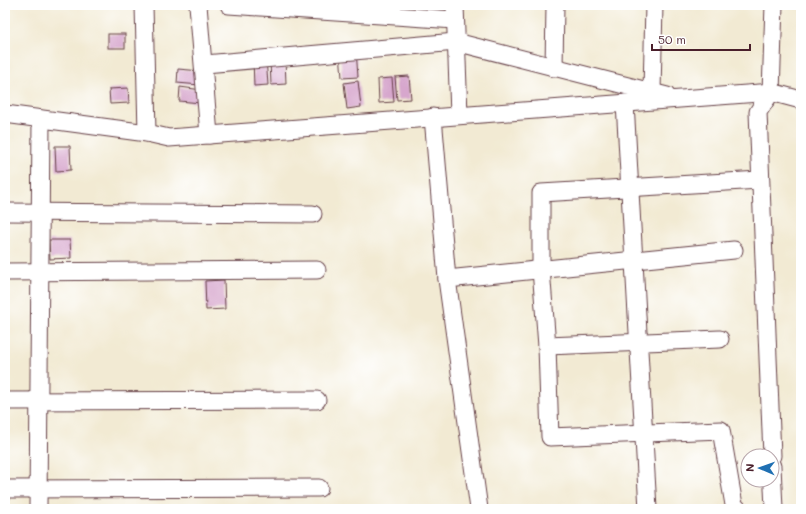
<svg xmlns="http://www.w3.org/2000/svg" width="806" height="514" viewBox="0 0 806 514" font-family="Mali,sans-serif">
<style>
.building{fill:#d7a7cd}
.lines{fill:none;stroke-linecap:round;stroke-linejoin:round}
.minor-casing{stroke:#633d44;stroke-width:19}
.minor{stroke:#fff;stroke-width:17}
</style>
<rect width="100%" height="100%" fill="#fff"/>
<filter id="ink" filterUnits="userSpaceOnUse"><feTurbulence type="fractalNoise" baseFrequency=".025" numOctaves="2"/><feDisplacementMap in="SourceGraphic" scale="8" xChannelSelector="R" yChannelSelector="G"/><feConvolveMatrix kernelMatrix="1 2 1 2 8 2 1 2 1" color-interpolation-filters="sRGB"/></filter>
<filter id="wash" filterUnits="userSpaceOnUse"><feTurbulence type="fractalNoise" baseFrequency=".012" numOctaves="4" result="noise"/><feDisplacementMap in="SourceGraphic" scale="16" xChannelSelector="R" yChannelSelector="G"/><feGaussianBlur stdDeviation="0.9" result="paint"/><feColorMatrix in="noise" values="0 0 0 0 0 0 0 0 0 0 0 0 0 0 0 0 0 1.4 0 .05"/><feComposite in="paint" operator="in"/></filter>
<g filter="url(#wash)">
<rect width="100%" height="100%" fill="#f2ead3"/>
<g id="blocks">
<g class="building">
<rect x="108" y="34" width="17" height="14"/>
<polygon points="356,50 358,77 342,78 340,52"/>
<polygon points="266,58 268,85 254,86 253,59"/>
<polygon points="285,59 286,84 271,85 270,60"/>
<polygon points="178,69 201,71 200,85 177,83"/>
<polygon points="409,76 411,99 397,100 395,77"/>
<polygon points="392,78 394,102 379,103 378,79"/>
<polygon points="358,81 361,107 347,109 344,83"/>
<polygon points="180,87 202,90 201,103 179,101"/>
<polygon points="128,88 129,103 110,104 109,89"/>
<polygon points="55,146 70,146 71,170 56,171"/>
<polygon points="49,240 70,240 71,258 50,259"/>
<polygon points="224,280 225,309 206,310 205,281"/>
</g>
</g>
</g>
<g filter="url(#ink)">
<use href="#blocks" fill-opacity="0" stroke="#633d44" stroke-width="1"/>
<g class="lines">
<defs>
<g id="minor">
<polyline points="144,5 147,133"/>
<polyline points="198,5 209,135"/>
<polyline points="229,5 455,20"/>
<polyline points="455,5 459,115"/>
<polyline points="205,64 456,42 667,96"/>
<polyline points="554,68 555,5"/>
<polyline points="652,91 654,5"/>
<polyline points="625,103 648,509"/>
<polyline points="5,114 147,133 169,138 771,92 801,100"/>
<polyline points="433,117 447,279 479,509"/>
<polyline points="5,212 313,214"/>
<polyline points="5,272 317,270"/>
<polyline points="447,279 734,250"/>
<polyline points="720,339 547,346 541,269 541,193 760,180"/>
<polyline points="547,346 550,437 721,430 734,505 738,509"/>
<polyline points="5,401 317,400"/>
<polyline points="772,456 758,112 771,92 774,5"/>
<polyline points="772,466 774,509"/>
<polyline points="5,489 319,488"/>
<polyline points="38,509 41,119"/>
</g>
</defs>
<use href="#minor" class="minor-casing"/>
<use href="#minor" class="minor"/>
</g>
</g>
<rect width="806" height="514" fill="none" stroke="#fff" stroke-width="20"/>
<g transform="translate(760 468) rotate(272)"><circle r="19" fill="#ffffff" stroke="#b7a5aa"/>
<path d="M0-3L7 15L0 10L-7 15Z" fill="#1f6fb2"/>
<text y="-6" font-size="11" font-weight="bold" text-anchor="middle" fill="#4a1f2b">N</text>
</g>
<path d="M652 44v6h98v-6" fill="none" stroke="#4a1f2b" stroke-width="2"/>
<text x="658" y="44" font-size="12" fill="#4a1f2b" stroke="#ffffff" stroke-width="3" paint-order="stroke">50 m</text>
</svg>
